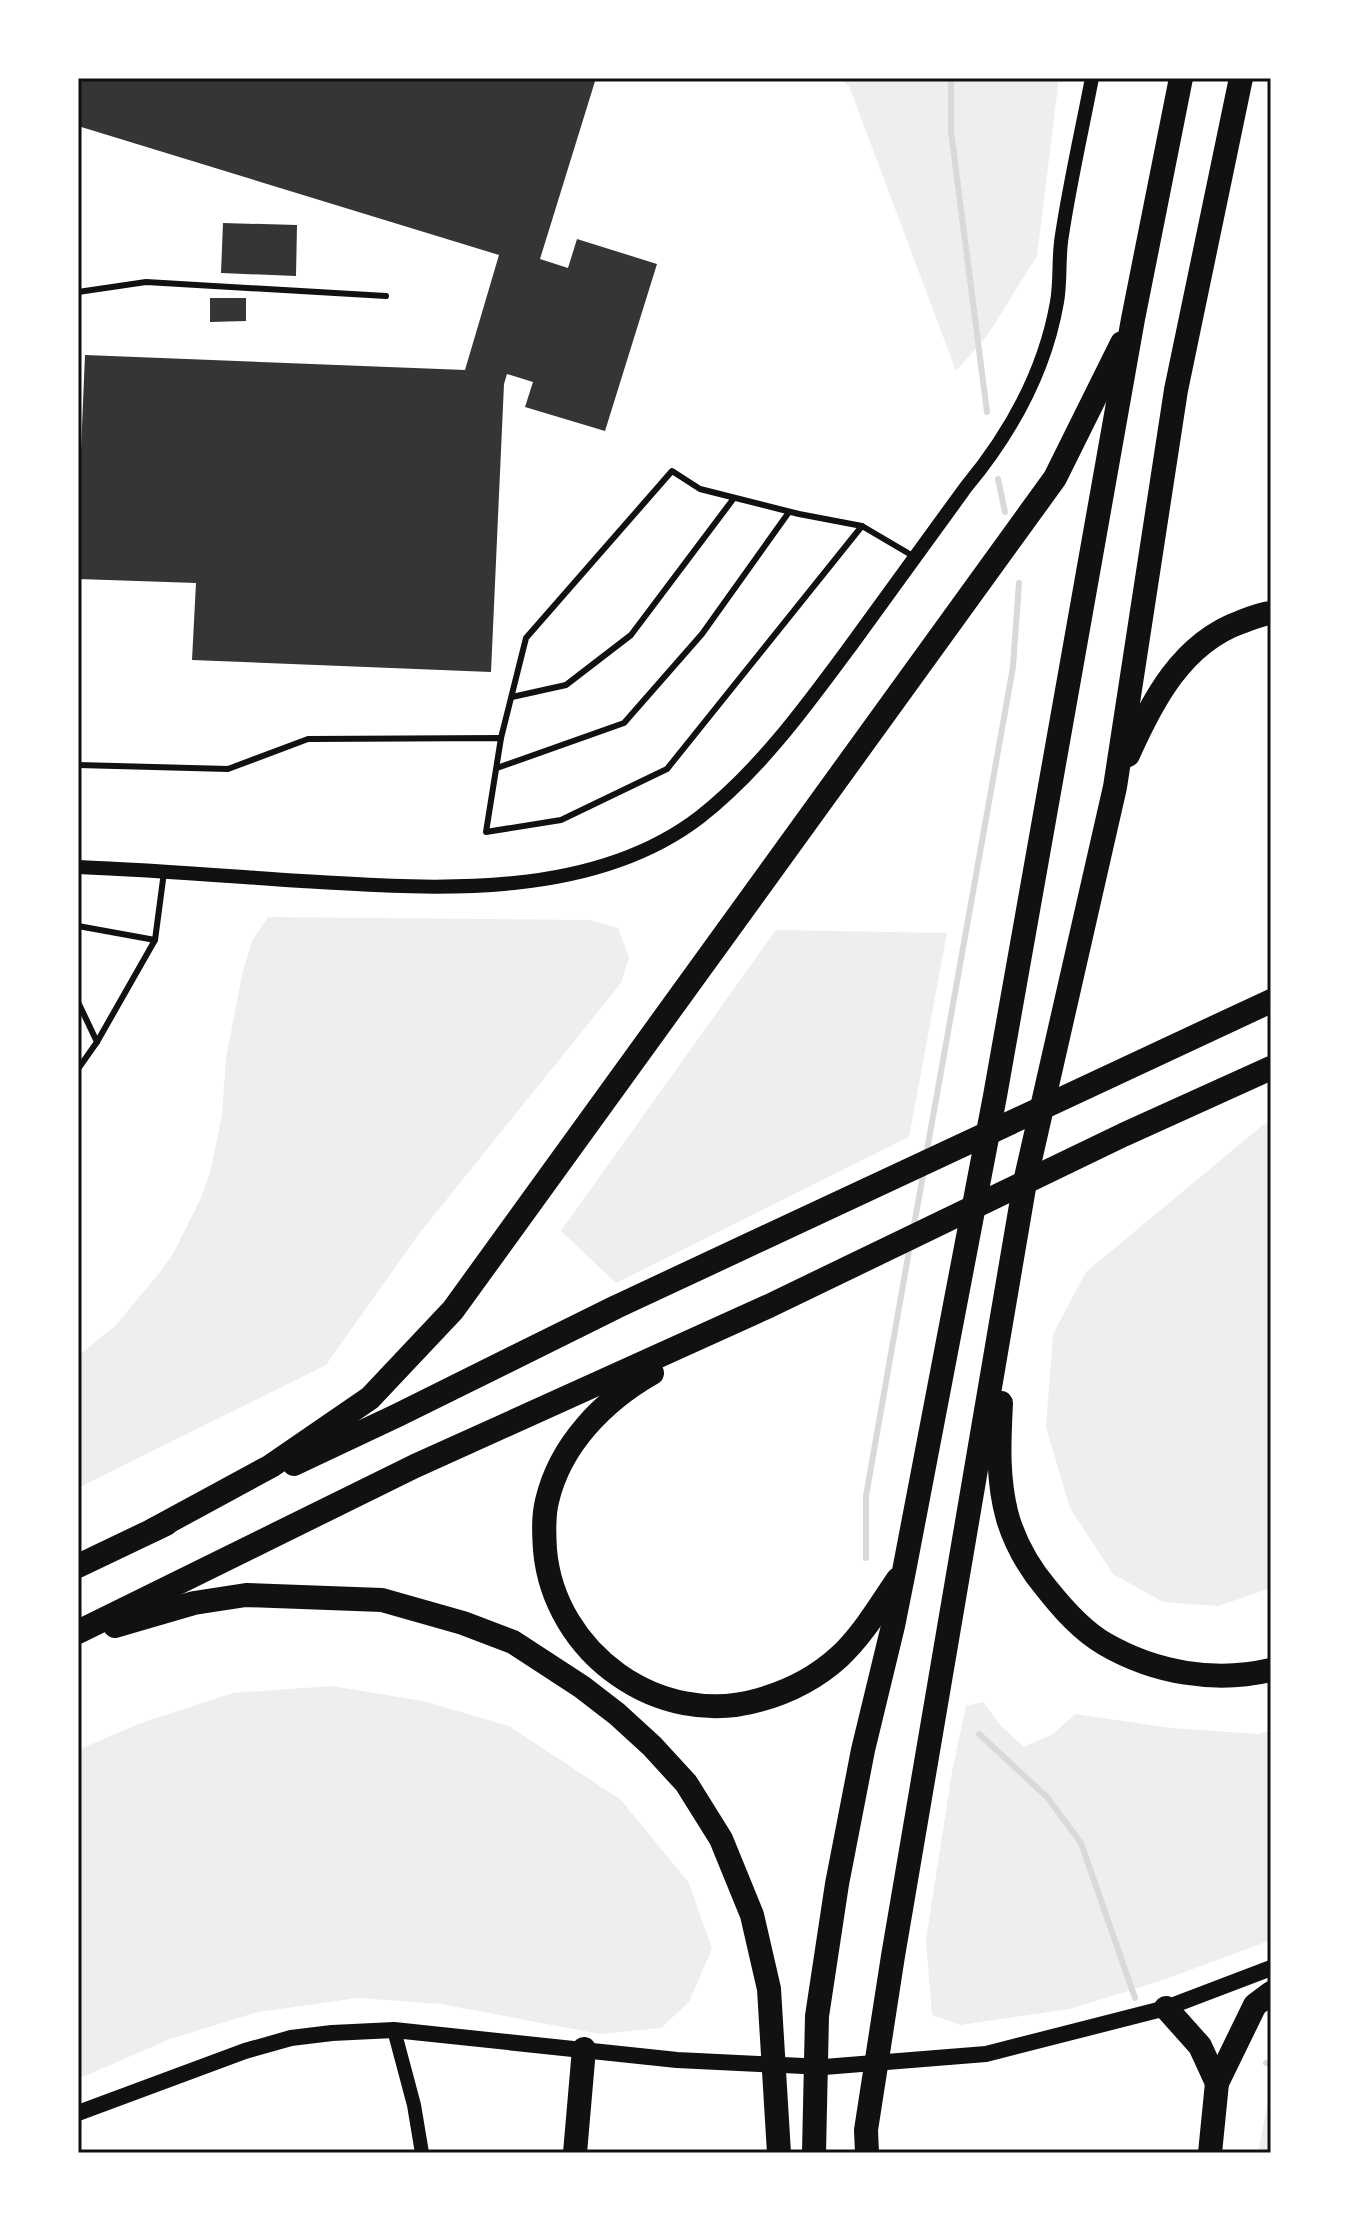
<svg xmlns="http://www.w3.org/2000/svg" width="1349" height="2231" viewBox="0 0 1349 2231" font-family="'Work Sans',sans-serif">
<style>
.green{fill:#eee}
.lines{fill:none;stroke-linecap:round;stroke-linejoin:round}
.stream{stroke:#d9d9d9;stroke-width:6}
.building{fill:#353535}
.service{stroke:#111;stroke-width:6}
.tertiary{stroke:#111;stroke-width:14}
.secondary{stroke:#111;stroke-width:16}
.motorway{stroke:#111;stroke-width:24}
.neatline{fill:none;stroke:#111;stroke-width:3}
</style>
<rect width="100%" height="100%" fill="#fff"/>
<g class="green">
<polygon points="838,78 1059,78 1037,256 987,336 956,371 849,86"/>
<polygon points="268,917 591,920 618,928 629,957 621,983 418,1235 326,1365 78,1488 78,1356 116,1325 156,1277 173,1254 200,1200 210,1173 222,1115 226,1058 243,970 252,941"/>
<polygon points="776,930 947,933 909,1137 616,1283 561,1231"/>
<polygon points="1271,1121 1271,1588 1218,1606 1163,1602 1113,1574 1070,1508 1046,1427 1053,1334 1086,1272 1264,1124"/>
<polygon points="332,1686 423,1701 509,1726 621,1800 689,1883 712,1949 689,2002 661,2028 600,2034 441,2004 358,1998 258,2012 170,2039 78,2079 78,1750 141,1723 233,1693"/>
<polygon points="983,1702 1001,1726 1024,1747 1053,1734 1075,1714 1171,1728 1258,1734 1271,1730 1271,1940 1163,1980 1070,2009 960,2025 932,2015 926,1940 952,1772 966,1706"/>
<polygon points="1271,2086 1271,2153 1258,2153"/>
</g>
<g class="lines">
<g class="stream">
<polyline points="951,78 951,131 987,412"/>
<polyline points="998,479 1005,512"/>
<polyline points="926,1156 1013,667 1019,583"/>
<polyline points="913,1230 924,1170"/>
<polyline points="866,1558 866,1496 910,1245"/>
<polyline points="979,1734 1047,1797 1081,1843 1135,1998"/>
<polyline points="1266,2063 1271,2065"/>
</g>
</g>
<g class="building">
<polygon points="82,78 596,78 540,259 568,268 577,239 657,264 605,431 525,407 533,382 507,374 504,384 491,672 192,660 196,583 78,579 78,521 85,355 465,370 499,255 78,126 78,91"/>
<polygon points="223,223 297,225 296,276 221,273"/>
<polygon points="210,298 246,298 246,321 210,322"/>
</g>
<g class="lines">
<g class="service">
<polyline points="78,292 146,282 386,296"/>
<polyline points="78,306 78,313"/>
<polyline points="512,697 566,685 631,635 734,498"/>
<polyline points="501,738 526,638 672,471 700,489 799,514 862,526"/>
<polyline points="78,765 228,769 308,739 501,738 486,832 561,820 667,769 862,526 913,556"/>
<polyline points="497,768 624,723 702,634 789,512"/>
<polyline points="78,926 155,940"/>
<polyline points="78,1002 97,1042 78,1069"/>
<polyline points="97,1042 155,940 164,872"/>
</g>
<g class="tertiary">
<path d="M78,867C153,870 227,876 302,881C432,889 591,901 700,817C760,770 807,705 852,644C890,591 928,539 966,487C1010,434 1045,371 1057,302C1061,280 1058,257 1062,235C1070,182 1082,130 1092,78"/>
<polyline points="394,2030 414,2105 422,2153"/>
</g>
<polyline class="secondary" points="78,2113 245,2051 291,2038 332,2033 394,2030 677,2060 824,2067 986,2054 1166,2008 1271,1968"/>
<g class="motorway">
<path d="M1128,755C1152,701 1182,643 1241,622C1251,618 1261,614 1271,613"/>
<path d="M652,1373C603,1401 560,1445 547,1501C543,1517 544,1534 545,1550C554,1653 659,1729 759,1700C788,1692 817,1677 839,1657C863,1635 880,1605 898,1579"/>
<path d="M1001,1403C999,1442 997,1481 1008,1519C1016,1545 1030,1569 1047,1589C1063,1609 1082,1631 1105,1644C1155,1673 1215,1683 1271,1670"/>
<polyline points="294,1464 398,1415 616,1307 1271,1001"/>
<polyline points="153,1530 271,1466 370,1398 453,1310 1055,478 1122,343"/>
<polyline points="78,1566 166,1524"/>
<polyline points="115,1626 194,1603 246,1595 382,1600 463,1623 513,1642 582,1687 617,1714 652,1746 686,1783 721,1839 752,1915 769,1989 779,2153"/>
<polyline points="78,1632 415,1466 769,1306 1123,1135 1271,1068"/>
<polyline points="1166,2008 1200,2046 1217,2083"/>
<polyline points="575,2153 584,2049"/>
<polyline points="814,2153 817,2016 837,1884 863,1750 893,1626 904,1571 995,1096 1133,319 1181,78"/>
<polyline points="867,2153 866,2130 893,1956 1025,1182 1115,787 1176,390 1241,78"/>
<polyline points="1210,2153 1217,2083 1255,2005 1271,1993"/>
</g>
</g>
<rect width="1349" height="2231" fill="none" stroke="#ffffff" stroke-width="160"/>
<rect x="80" y="80" width="1189" height="2071" class="neatline"/>
</svg>
